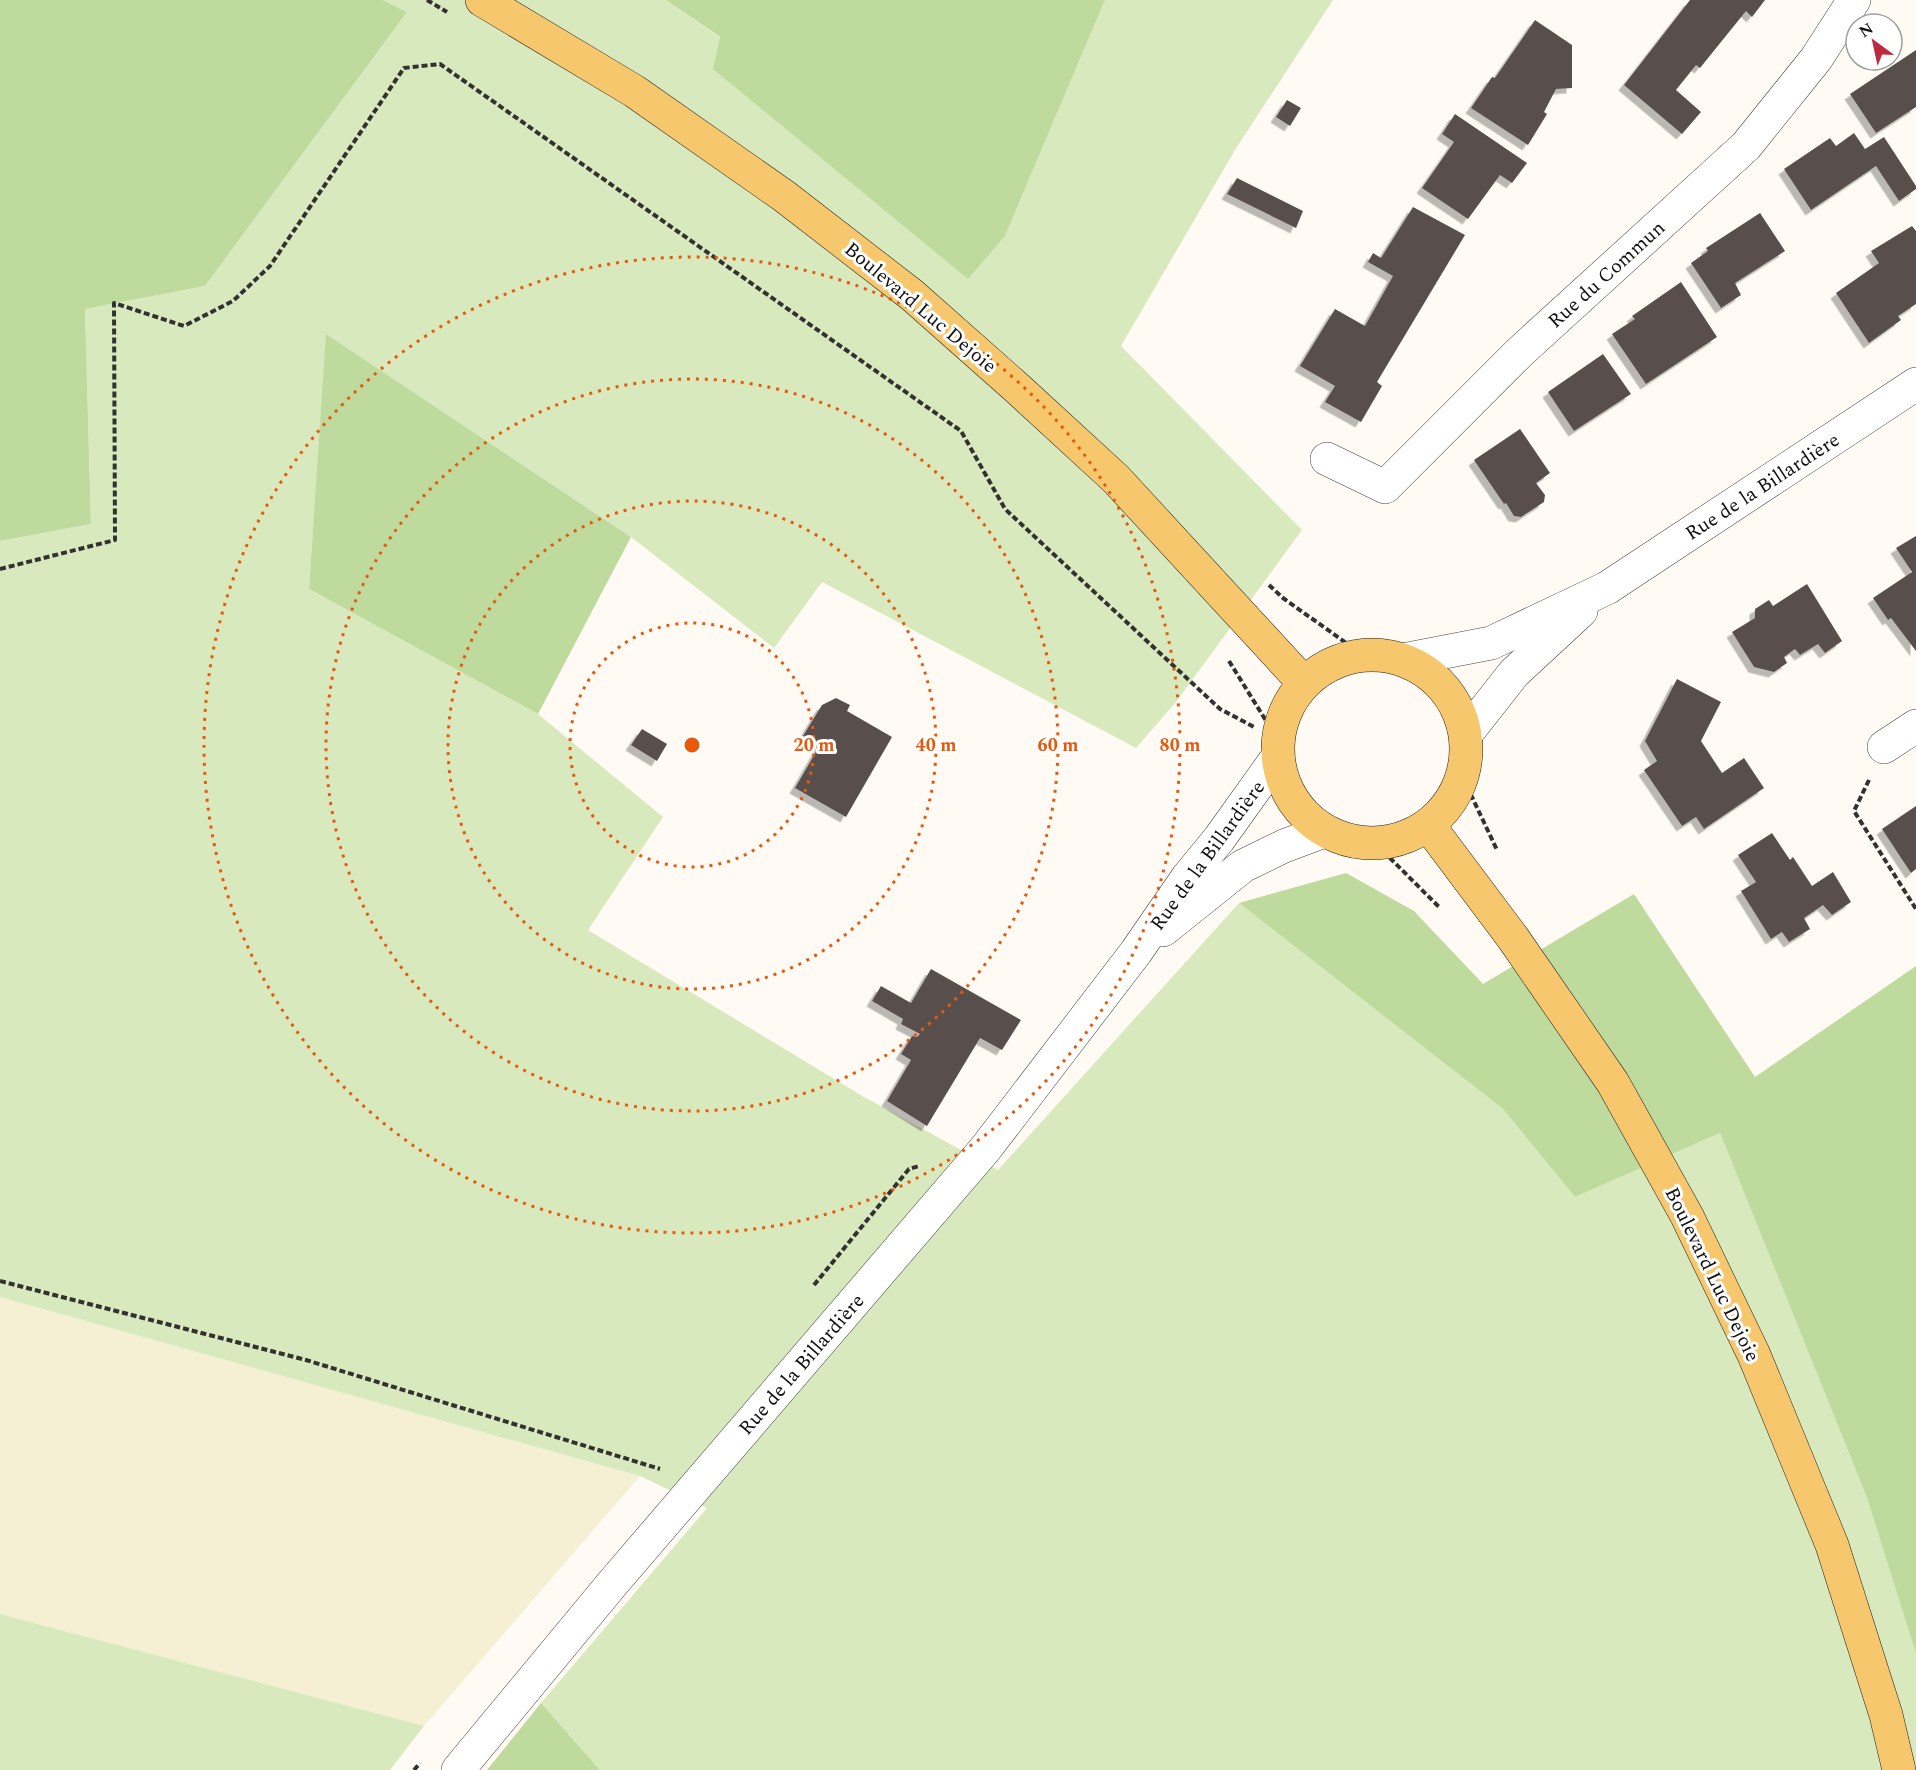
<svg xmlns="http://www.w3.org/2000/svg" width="1916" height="1770" viewBox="0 0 1916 1770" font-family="Spectral,serif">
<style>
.farmland{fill:#f5efd3}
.green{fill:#d8eabd}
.forest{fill:#beda9c}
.building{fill:#59504d;filter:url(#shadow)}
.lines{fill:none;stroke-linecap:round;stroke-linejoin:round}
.minor-casing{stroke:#434343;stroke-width:34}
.major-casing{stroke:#212121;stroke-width:34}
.path{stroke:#323232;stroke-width:4;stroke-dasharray:6 3;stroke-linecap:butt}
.minor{stroke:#fff;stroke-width:33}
.major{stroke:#f6c76d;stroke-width:33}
.ring{fill:none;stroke:#e8590c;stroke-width:3;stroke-dasharray:3 6}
.labels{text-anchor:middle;stroke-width:6;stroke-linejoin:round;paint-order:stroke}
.street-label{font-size:20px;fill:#101010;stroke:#fff}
.centre{fill:#e8590c;stroke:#fff;stroke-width:3}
.ring-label{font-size:18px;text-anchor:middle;font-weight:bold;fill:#e8590c;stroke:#fff;stroke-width:6;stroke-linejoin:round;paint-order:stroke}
</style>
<defs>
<filter id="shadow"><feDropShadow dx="-5.5" dy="5.5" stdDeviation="0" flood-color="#0004"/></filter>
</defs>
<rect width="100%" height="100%" fill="#fffbf4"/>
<polygon class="farmland" points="0,1297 640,1476 424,1726 0,1614"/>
<g class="green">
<polygon points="383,0 666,0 1005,236 1105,0 1333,0 1235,150 1121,346 1302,530 1176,702 1136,748 822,582 774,648 631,537 327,335 309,589 538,714 663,817 588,930 864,1097 998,1170 1239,903 1503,1109 1575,1197 1720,1133 1867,1498 1916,1654 1916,1770 600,1770 541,1703 707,1508 640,1476 0,1297 0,541 91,524 85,309 205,286 407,12"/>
<polygon points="0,1614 424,1726 390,1770 0,1770"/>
</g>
<g class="forest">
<polygon points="0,0 383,0 407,12 205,286 85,309 91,524 0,541"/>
<polygon points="666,0 1105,0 1005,236 968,279 713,69 720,37"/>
<polygon points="326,334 631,537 538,714 309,589"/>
<polygon points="1346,873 1414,911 1483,984 1634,894 1755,1077 1916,966 1916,1654 1867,1498 1720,1133 1575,1197 1503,1109 1239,903"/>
<polygon points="541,1703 600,1770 487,1770"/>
</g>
<g class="building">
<polygon points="1690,0 1765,0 1752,17 1746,11 1700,68 1696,65 1676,90 1701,112 1682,134 1624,85"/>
<polygon points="1535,20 1572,45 1572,88 1556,89 1544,112 1547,114 1528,145 1471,108 1492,77 1495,78"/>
<polygon points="1916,50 1916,107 1876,133 1850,94"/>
<polygon points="1287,100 1301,108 1290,126 1276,117"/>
<polygon points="1455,114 1527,163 1512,183 1500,175 1468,219 1422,188 1454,142 1442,134"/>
<polygon points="1854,133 1865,149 1884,137 1916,186 1916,189 1899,201 1876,166 1811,210 1784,169 1830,138 1836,146"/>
<polygon points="1237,178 1303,211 1296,228 1227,194"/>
<polygon points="1413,207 1465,235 1377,382 1382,386 1361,422 1325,402 1335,386 1300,366 1335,309 1365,326 1393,276 1368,262 1373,253 1381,258"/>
<polygon points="1760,213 1785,251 1735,283 1741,295 1721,308 1691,263 1708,251 1706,248"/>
<polygon points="1912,226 1916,231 1916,304 1898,316 1901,320 1869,343 1836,293 1879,263 1871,251"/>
<polygon points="1681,282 1717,337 1646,384 1612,334 1635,319 1632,316"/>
<polygon points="1603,354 1631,394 1574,431 1548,392"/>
<polygon points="1520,429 1550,473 1536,483 1545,495 1544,502 1521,517 1514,516 1506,503 1504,504 1474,460"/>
<polygon points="1916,536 1916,651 1891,618 1888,620 1873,598 1912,572 1896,548"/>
<polygon points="1807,584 1842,641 1825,653 1818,644 1800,655 1795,649 1784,657 1787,663 1774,672 1754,667 1732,632 1755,618 1755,609 1769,600 1773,606"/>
<polygon points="1677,679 1721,702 1701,741 1722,773 1744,758 1764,788 1704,829 1696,817 1682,826 1644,770 1657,761 1645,741"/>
<polygon points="836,698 850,705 847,711 892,737 846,817 795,788 820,745 803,736 822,705"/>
<polygon points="642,729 667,744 657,761 631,745"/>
<polygon points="1916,806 1916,869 1911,873 1882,829"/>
<polygon points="1772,833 1790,860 1793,857 1812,886 1833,872 1851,902 1832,915 1823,905 1804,918 1810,929 1789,942 1782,932 1771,939 1741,891 1756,882 1738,855"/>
<polygon points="931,969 1021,1020 1002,1050 980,1038 927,1126 887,1101 911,1060 901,1054 912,1036 917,1037 920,1034 901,1024 903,1019 872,1001 881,986 911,1003"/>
</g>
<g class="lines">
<defs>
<g id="minor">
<polyline points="1327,459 1385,487 1520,352 1746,146 1816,59 1854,0"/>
<polyline points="1403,660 1491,643 1607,588 1916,384"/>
<polyline points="1466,734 1514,673 1581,611"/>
<polyline points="1884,747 1916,726"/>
<polyline points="1163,930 1243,866 1284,846 1324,831"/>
<polyline points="458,1770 612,1584 986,1148 1136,952 1187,878 1219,839 1277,758"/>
</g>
<g id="major">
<polyline points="482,0 634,91 784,196 912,295 1017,388 1116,479 1304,683"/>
<circle cx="1372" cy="749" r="94"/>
<polyline points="1429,826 1513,938 1613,1083 1687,1216 1754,1355 1832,1545 1886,1715 1899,1770"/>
</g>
</defs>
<use href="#minor" class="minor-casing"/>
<use href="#major" class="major-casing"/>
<g class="path">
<polyline points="427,0 447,12"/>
<polyline points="0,569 115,540 114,303 184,326 233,301 270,266 404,68 440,64 961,431 1005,509 1220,709 1256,728"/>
<polyline points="1269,585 1283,598 1363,655"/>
<polyline points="1229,661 1268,724"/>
<polyline points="1463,778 1497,850"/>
<polyline points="1869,780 1854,811 1916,909"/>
<polyline points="1377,845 1440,908"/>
<polyline points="0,1281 306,1360 660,1469"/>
<polyline points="814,1285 909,1169 919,1166"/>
<polyline points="414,1770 420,1763"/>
</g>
<use href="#minor" class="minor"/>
<use href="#major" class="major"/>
</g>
<g class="ring">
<circle cx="692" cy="745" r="122"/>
<circle cx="692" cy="745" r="244"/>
<circle cx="692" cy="745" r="366"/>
<circle cx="692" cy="745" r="488"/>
</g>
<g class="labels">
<g class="street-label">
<text transform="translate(1606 274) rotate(-42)" y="7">Rue du Commun</text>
<text transform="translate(921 307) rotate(40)" y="7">Boulevard Luc Dejoie</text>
<text transform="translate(1762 486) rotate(-33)" y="7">Rue de la Billardière</text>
<text transform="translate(1207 855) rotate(-54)" y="7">Rue de la Billardière</text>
<text transform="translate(1713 1274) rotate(64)" y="7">Boulevard Luc Dejoie</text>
<text transform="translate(801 1364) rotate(-49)" y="7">Rue de la Billardière</text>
</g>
</g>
<circle cx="692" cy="745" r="9" class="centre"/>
<g class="ring-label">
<text x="814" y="751">20 m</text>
<text x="936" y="751">40 m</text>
<text x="1058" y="751">60 m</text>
<text x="1180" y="751">80 m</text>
</g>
<g transform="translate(1874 42) rotate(327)"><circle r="28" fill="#ffffff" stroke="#9f9f9f" stroke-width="1.5"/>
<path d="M0-4.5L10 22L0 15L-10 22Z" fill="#bf293f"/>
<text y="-9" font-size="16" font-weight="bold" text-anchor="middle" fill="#101010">N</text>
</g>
</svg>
